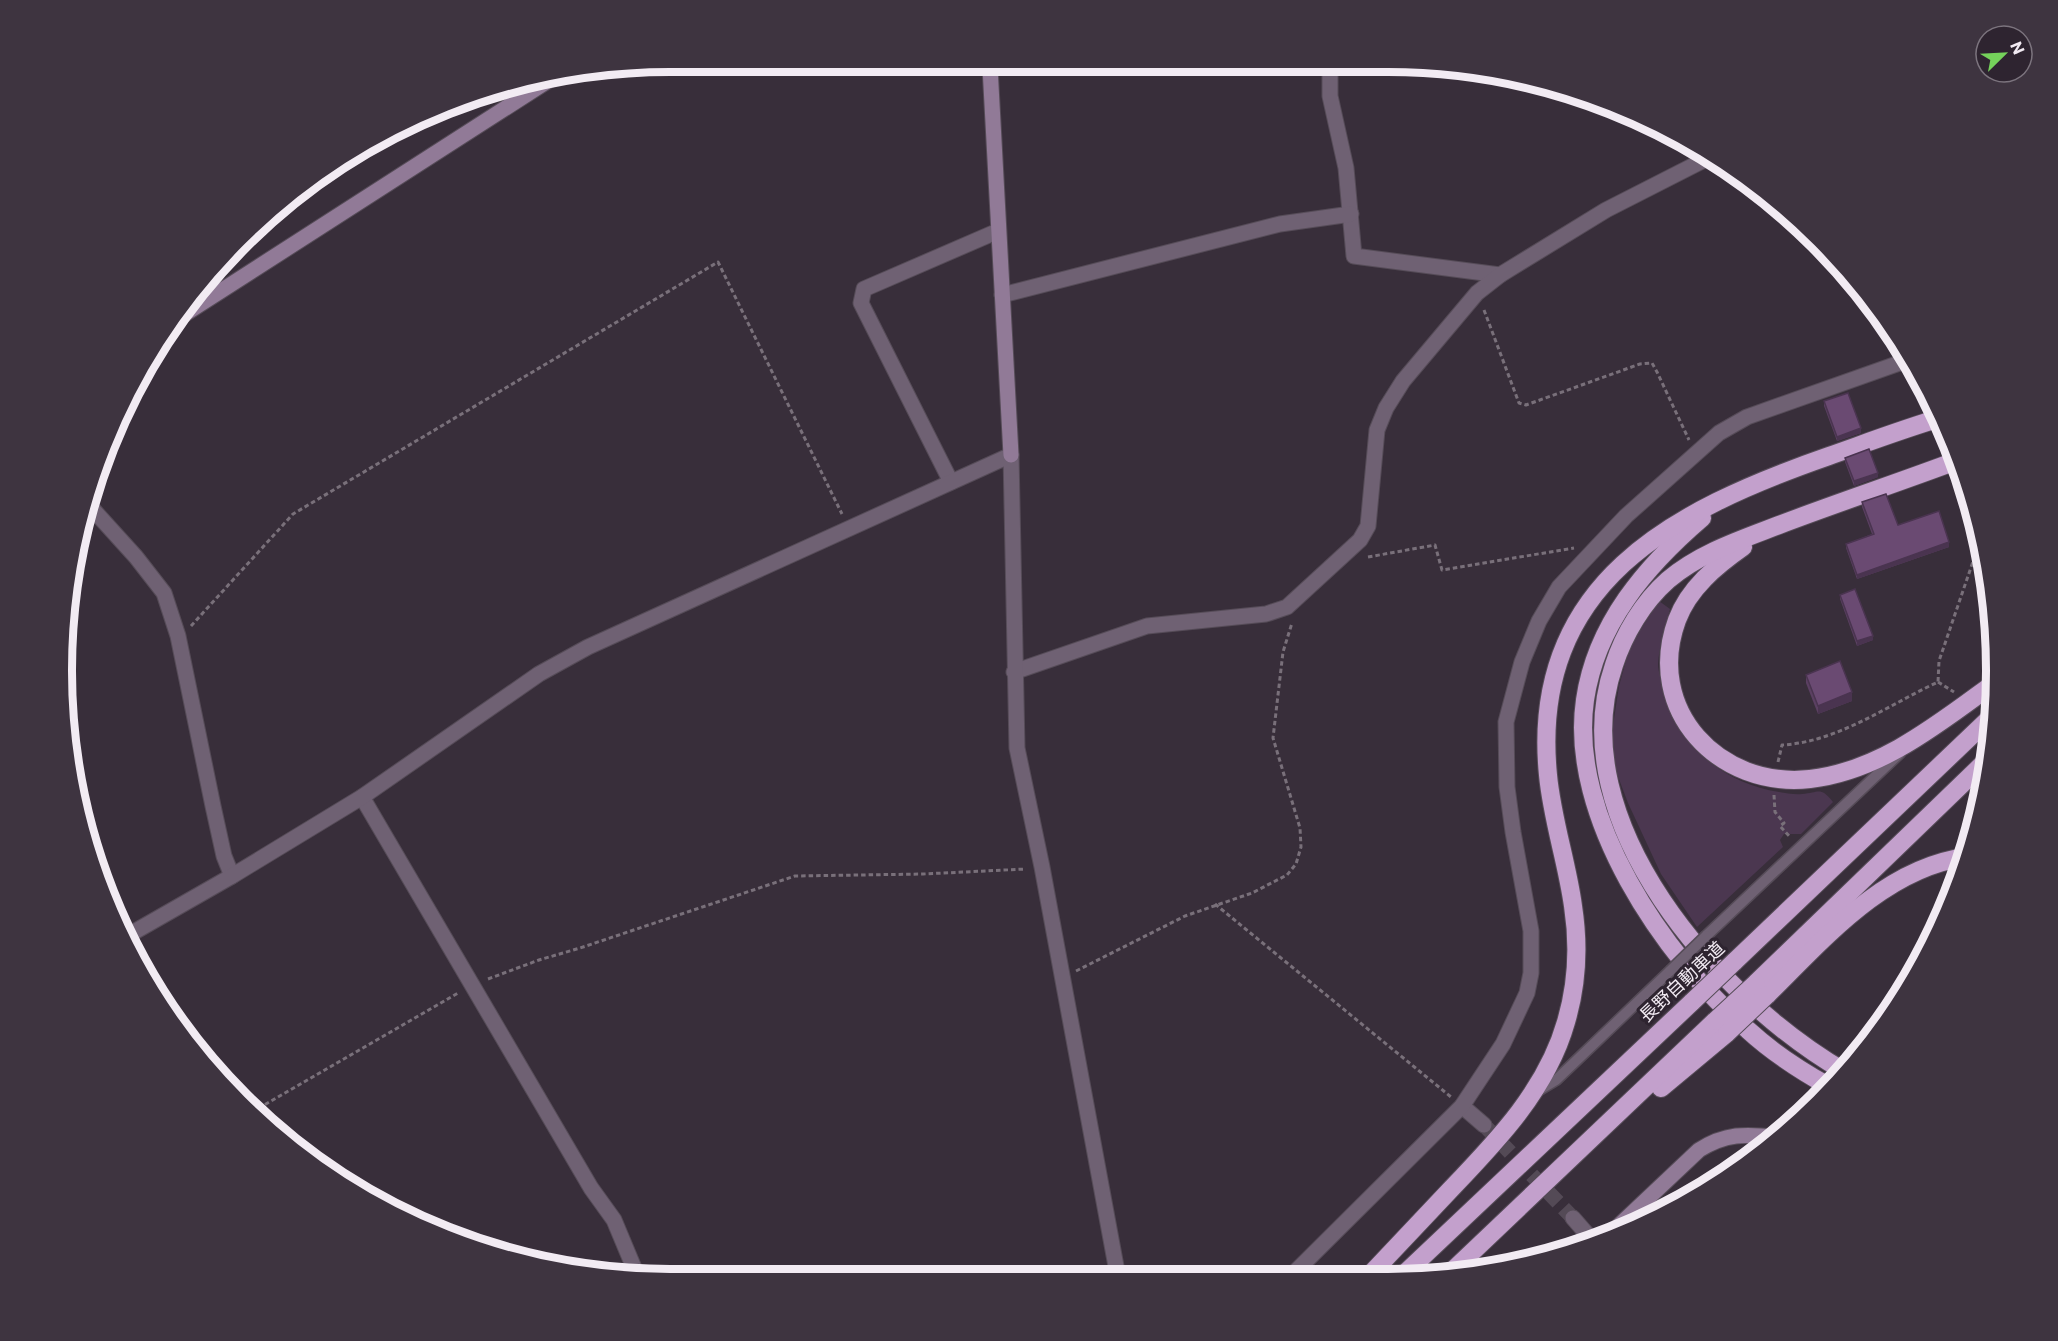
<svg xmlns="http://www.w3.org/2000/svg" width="2058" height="1341" viewBox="0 0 2058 1341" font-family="Commissioner,'Noto Sans JP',sans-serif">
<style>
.green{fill:#4b3750}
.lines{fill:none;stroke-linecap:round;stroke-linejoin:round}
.street-tunnel{stroke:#544a56;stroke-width:15;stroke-dasharray:15 8;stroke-linecap:butt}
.lane-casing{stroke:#564c58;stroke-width:13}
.street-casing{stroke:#564c58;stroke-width:17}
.secondary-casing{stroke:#564c58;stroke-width:17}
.highway-casing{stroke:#564c58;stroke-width:20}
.path{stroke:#79707a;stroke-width:3;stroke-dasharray:4.5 3;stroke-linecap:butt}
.lane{stroke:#6f6173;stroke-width:10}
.street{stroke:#6f6173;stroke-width:15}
.secondary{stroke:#917a97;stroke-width:15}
.highway{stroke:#c3a0cc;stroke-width:18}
.lane-bridge-casing{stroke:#564c58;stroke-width:13;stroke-linecap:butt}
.highway-bridge-casing{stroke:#564c58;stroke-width:20;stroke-linecap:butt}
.lane-bridge{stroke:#6f6173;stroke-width:10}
.highway-bridge{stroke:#c3a0cc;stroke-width:18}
.wall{fill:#5b4062}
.shaded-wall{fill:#4a3450}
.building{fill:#6a4a72;stroke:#4a3450;stroke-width:1.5}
.labels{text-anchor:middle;stroke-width:6;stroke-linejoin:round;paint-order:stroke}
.street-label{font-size:18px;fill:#f2ebf3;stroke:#2e2430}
.rim{fill:none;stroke:#f2ebf3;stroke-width:8}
</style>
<rect width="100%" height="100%" fill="#382e3a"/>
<path class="green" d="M1659,601L1670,609C1666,626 1659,646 1658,664C1658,672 1662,682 1664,691C1678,746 1723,783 1779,792C1786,793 1795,795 1802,794C1819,793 1820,786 1833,802L1801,834H1784L1780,840L1783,847L1697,927L1661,874L1628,803L1614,766L1612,732L1619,686L1630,646Z"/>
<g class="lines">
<polyline class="street-tunnel" points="1484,1125 1573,1218"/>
<defs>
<g id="lane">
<polyline points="1706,936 1900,753"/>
<polyline points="1536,1092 1556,1080 1670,971"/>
</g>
<g id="street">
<polyline points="1330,67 1330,96 1346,168 1354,256 1500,275"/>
<polyline points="1002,295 1280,224 1351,214"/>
<polyline points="951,482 861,303 864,289 998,231"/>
<polyline points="88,504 136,557 164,593 178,636 213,806 224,856 232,876"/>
<polyline points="1014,672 1147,626 1266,614 1287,607 1360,540 1368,526 1377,430 1386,408 1403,381 1477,293 1500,275 1606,210 1708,158"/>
<polyline points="362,797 591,1188 614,1220 637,1275"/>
<polyline points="127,936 232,876 362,797 539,674 588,647 1011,455 1017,748 1042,867 1118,1277"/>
<polyline points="1462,1106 1484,1125"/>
<polyline points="1573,1218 1593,1241"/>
<polyline points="1289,1278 1462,1106 1503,1044 1527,993 1531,973 1531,931 1513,832 1507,787 1506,722 1522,662 1539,621 1559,587 1626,516 1719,433 1747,417 1908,360"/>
</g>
<g id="secondary">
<polyline points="990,67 1011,455"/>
<polyline points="174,321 557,75"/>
<path d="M1610,1234L1699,1150C1726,1133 1745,1134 1776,1137"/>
</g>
<g id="highway">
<path d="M1702,518C1646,566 1596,624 1585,700C1568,816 1664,957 1748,1030C1772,1052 1801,1071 1830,1087"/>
<path d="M1743,547C1716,566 1689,588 1677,620C1644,710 1719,789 1810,779C1880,771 1938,724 1993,684"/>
<polyline points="1734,962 1992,716"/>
<polyline points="1756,983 1989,758"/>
<path d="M1767,995C1823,940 1884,868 1966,857"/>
<path d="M1845,1072C1719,999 1560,822 1614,665C1624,634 1643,602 1668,580C1700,553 1740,540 1779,525C1837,503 1897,483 1956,461"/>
<polyline points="1661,1088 1727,1033"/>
<polyline points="1448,1275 1715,1021"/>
<path d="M1367,1278C1395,1248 1423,1219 1451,1189C1498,1140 1547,1089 1566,1022C1577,985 1579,945 1573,906C1567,862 1552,819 1548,775C1529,583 1674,510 1829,456C1866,443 1903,429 1940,418"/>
<polyline points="1400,1278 1692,1002"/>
</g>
</defs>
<use href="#lane" class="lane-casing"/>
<use href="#street" class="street-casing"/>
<use href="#secondary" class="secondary-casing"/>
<use href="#highway" class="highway-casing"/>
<g class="path">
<polyline points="465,99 472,110"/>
<polyline points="1484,310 1519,403 1526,405 1640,364 1652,363 1657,372 1689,440"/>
<polyline points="1368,557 1435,545 1442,570 1574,548"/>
<polyline points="191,626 293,514 718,262 842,514"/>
<polyline points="1938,682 1954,692"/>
<path d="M1778,762L1782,745C1838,742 1888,705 1938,682L1939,661L1980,541"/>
<polyline points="1774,795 1775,812 1784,823 1780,826 1790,837"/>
<polyline points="1215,904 1451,1097"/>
<polyline points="1076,971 1185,916 1252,893 1287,875 1296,864 1301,847 1300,828 1273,738 1283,652 1292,623"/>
<polyline points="488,979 539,960 580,948 795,876 923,874 1026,869"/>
<polyline points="252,1112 458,993"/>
</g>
<use href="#lane" class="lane"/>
<use href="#street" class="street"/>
<use href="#secondary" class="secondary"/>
<use href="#highway" class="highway"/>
<defs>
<polyline id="lane-bridge" points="1670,971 1706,936"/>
<g id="highway-bridge">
<polyline points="1692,1002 1734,962"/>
<polyline points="1715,1021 1756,983"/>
<polyline points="1727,1033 1767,995"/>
</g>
</defs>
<use href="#lane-bridge" class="lane-bridge-casing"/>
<use href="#highway-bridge" class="highway-bridge-casing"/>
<use href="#lane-bridge" class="lane-bridge"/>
<use href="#highway-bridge" class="highway-bridge"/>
</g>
<g class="wall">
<polygon points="1824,401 1861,433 1837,441 1824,406"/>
<polygon points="1845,458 1878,477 1854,486 1845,462"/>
<polygon points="1862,502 1898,525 1949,547 1857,579 1846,548 1846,544 1872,534 1862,507"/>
<polygon points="1840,595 1873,640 1857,646 1840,599"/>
<polygon points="1806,675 1852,701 1818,714 1806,683"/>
</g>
<g class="shaded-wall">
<polygon points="1861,428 1861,433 1837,441 1837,437"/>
<polygon points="1878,473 1878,477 1854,486 1854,481"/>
<polygon points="1949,542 1949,547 1857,579 1857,575"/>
<polygon points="1873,636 1873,640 1857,646 1857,641"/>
<polygon points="1852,692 1852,701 1818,714 1818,706"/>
</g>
<g class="building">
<polygon points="1848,393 1861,428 1837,437 1824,401"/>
<polygon points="1869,449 1878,473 1854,481 1845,458"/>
<polygon points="1886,494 1898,525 1939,511 1949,542 1857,575 1846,544 1874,534 1862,502"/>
<polygon points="1855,589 1873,636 1857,641 1840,595"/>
<polygon points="1840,661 1852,692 1818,706 1806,675"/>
</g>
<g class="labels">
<g class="street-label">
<text transform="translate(1682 982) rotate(-43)" y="6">長野自動車道</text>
</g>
</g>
<path d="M0 0H2058V1341H0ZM670 72H1388A598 598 0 0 1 1986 670V671A598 598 0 0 1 1388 1269H670A598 598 0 0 1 72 671V670A598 598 0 0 1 670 72Z" fill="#3e3440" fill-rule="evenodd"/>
<path class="rim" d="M670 72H1388A598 598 0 0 1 1986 670V671A598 598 0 0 1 1388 1269H670A598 598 0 0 1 72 671V670A598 598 0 0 1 670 72Z"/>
<g transform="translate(2004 54) rotate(66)"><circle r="28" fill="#2e2430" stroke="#7c747e" stroke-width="1.5"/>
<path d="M0-4.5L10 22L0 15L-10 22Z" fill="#75d25b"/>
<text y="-9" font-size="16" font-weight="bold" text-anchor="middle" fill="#f2ebf3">N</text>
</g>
</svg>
